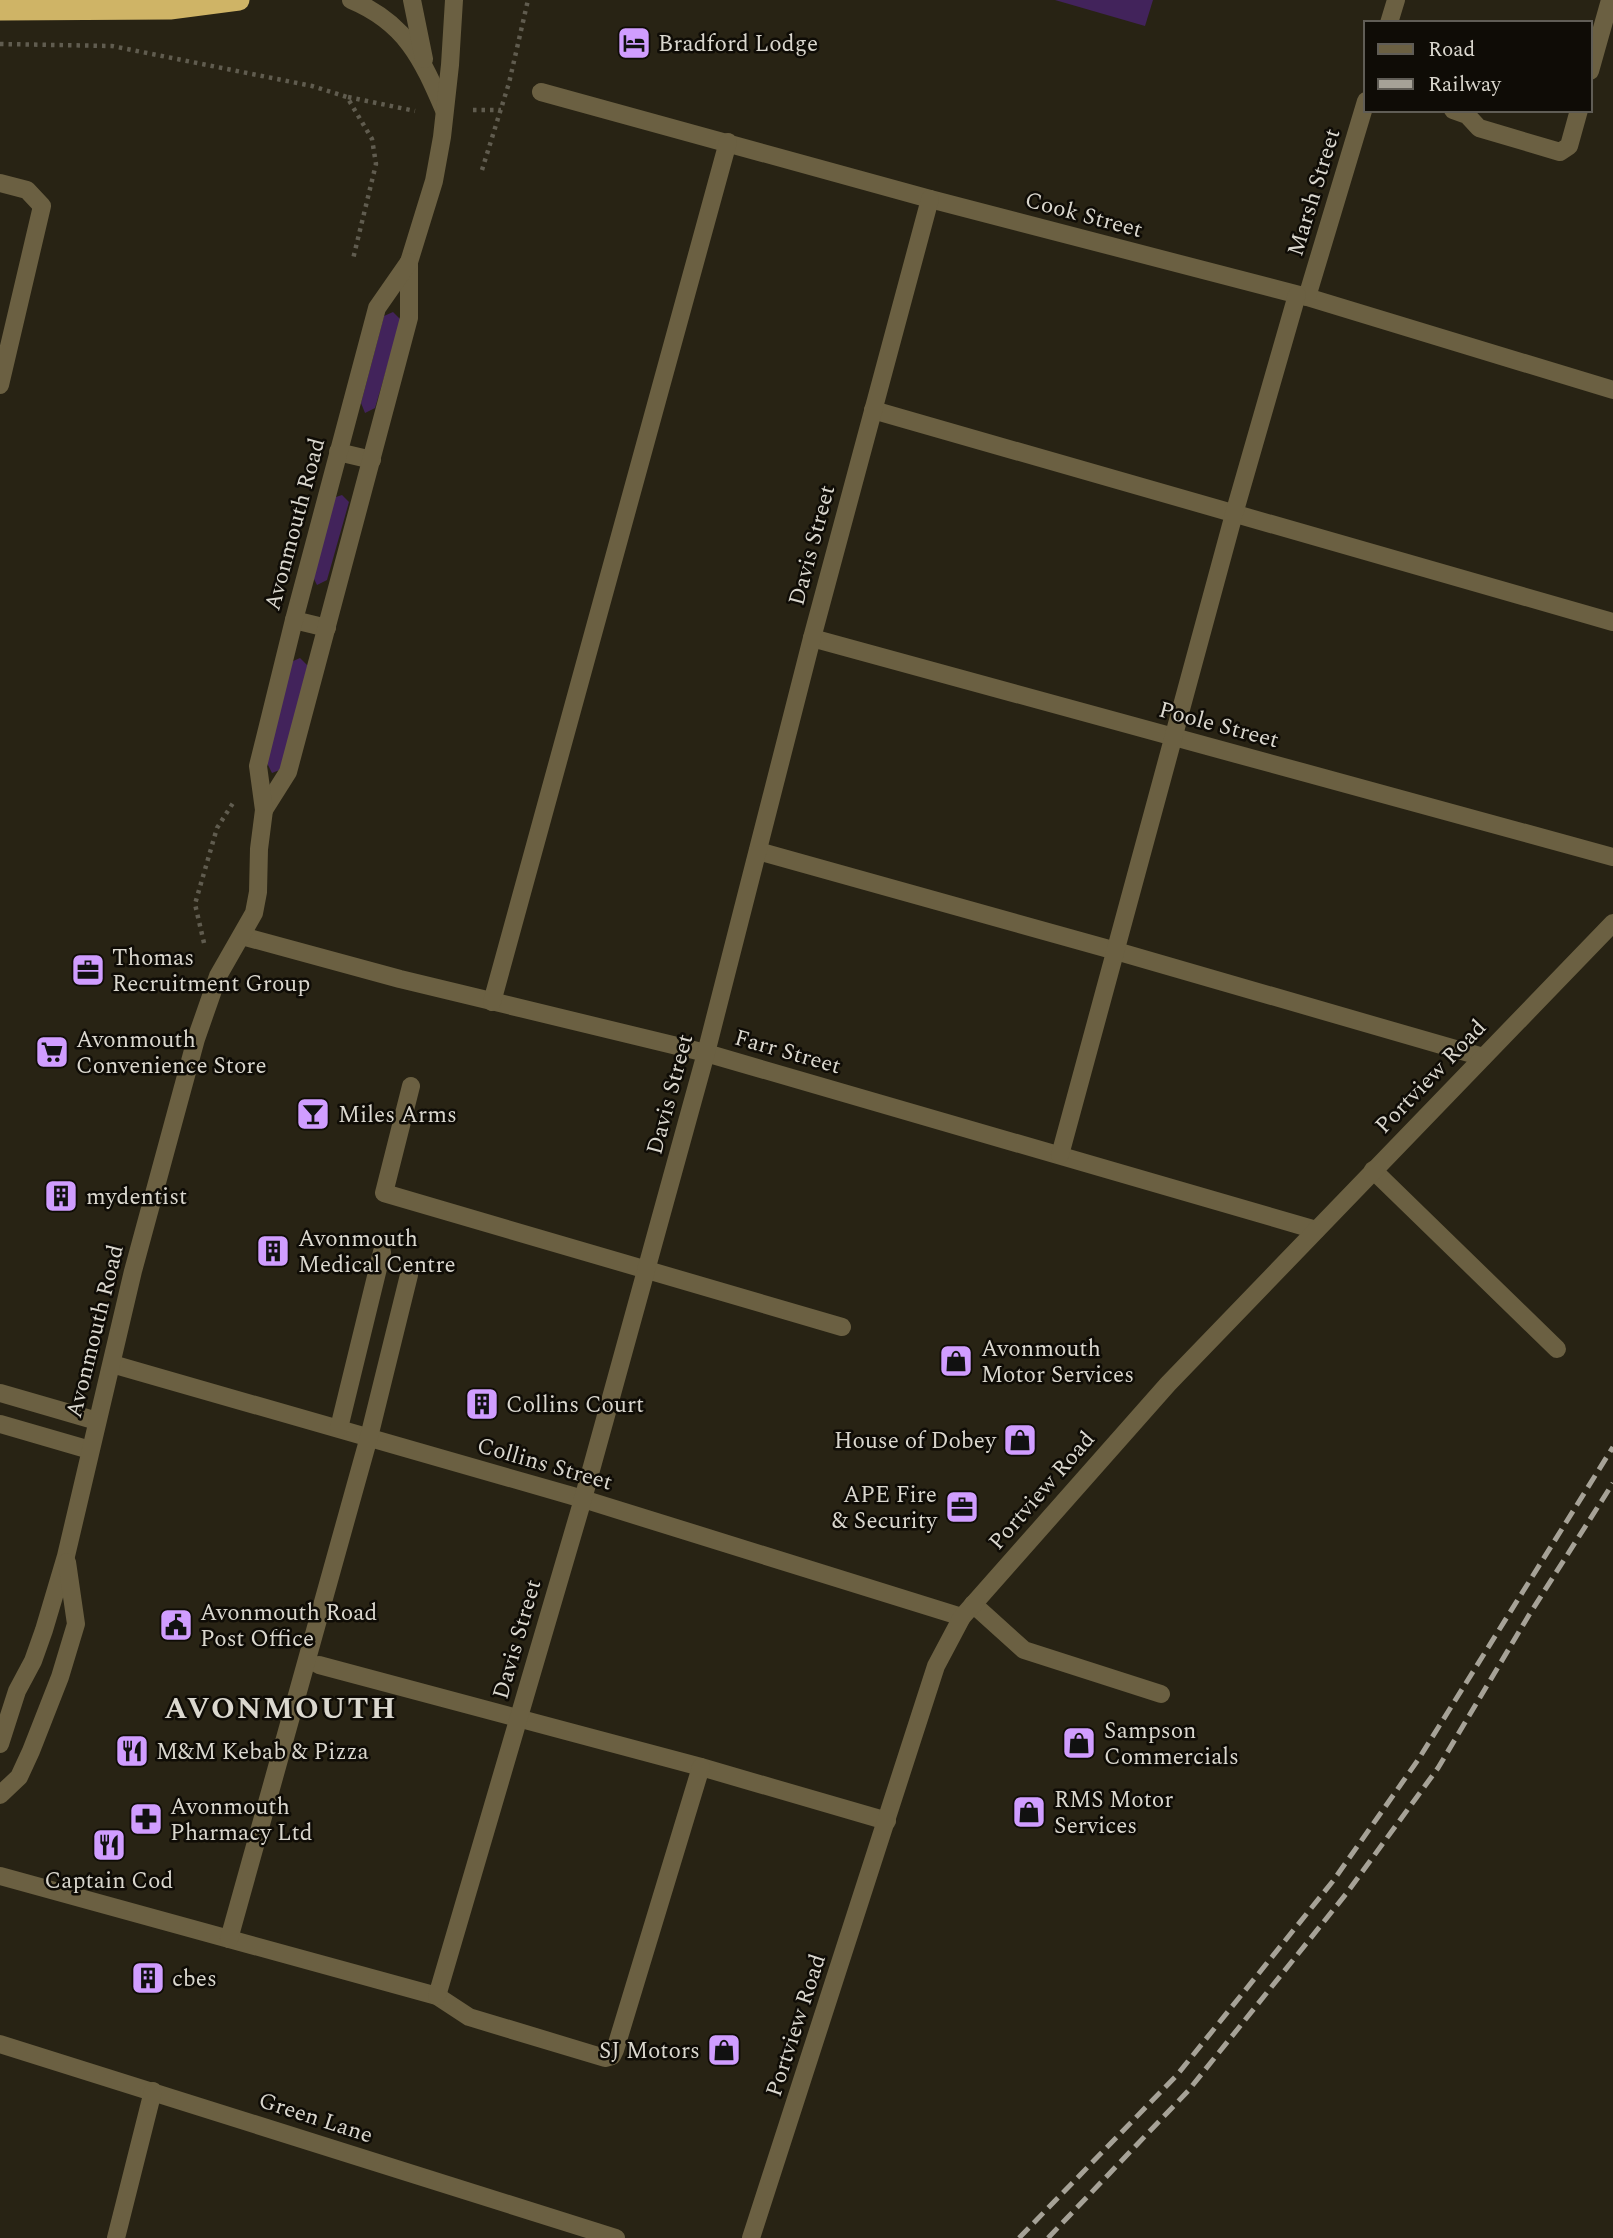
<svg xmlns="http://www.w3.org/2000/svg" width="1613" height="2238" viewBox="0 0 1613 2238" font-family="Spectral,serif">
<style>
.green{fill:#42235b}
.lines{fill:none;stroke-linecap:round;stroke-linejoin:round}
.path{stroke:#605c4f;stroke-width:4.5;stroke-dasharray:3.5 5;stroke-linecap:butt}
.minor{stroke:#6b6042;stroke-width:18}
.highway{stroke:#cfb466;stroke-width:21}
.rail{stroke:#a6a297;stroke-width:5;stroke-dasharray:14 7;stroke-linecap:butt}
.labels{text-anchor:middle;stroke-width:5;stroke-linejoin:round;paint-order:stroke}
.poi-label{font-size:23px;fill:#dad7ce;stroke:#0f0c06;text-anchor:start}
.street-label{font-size:23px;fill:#dad7ce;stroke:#0f0c06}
.district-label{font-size:30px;font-weight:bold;letter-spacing:2px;fill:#dad7ce;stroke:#0f0c06}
</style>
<rect width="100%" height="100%" fill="#282314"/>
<g class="green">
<polygon points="1055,0 1153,0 1145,26"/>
<polygon points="393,312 401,320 375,408 365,413 361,403 384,316"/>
<polygon points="342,495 349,502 327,580 317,585 312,575 333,498"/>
<polygon points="300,658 308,666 282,769 272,773 267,763 291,662"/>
</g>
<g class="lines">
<g class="path">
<polyline points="0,44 112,46 312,86 347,97 372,139 376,164 353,259"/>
<polyline points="348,97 415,111"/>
<polyline points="473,110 501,110"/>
<polyline points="482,170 509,83 528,0"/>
<polyline points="204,943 195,904 217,828 233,803"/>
</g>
<g class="minor">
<path d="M351,0C406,23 422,59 444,110"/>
<polyline points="412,0 424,59"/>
<polyline points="1389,23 1396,0"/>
<polyline points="1590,71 1610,0"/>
<polyline points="541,92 930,199 1307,297 1613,390"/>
<polyline points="1453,110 1467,115 1479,128 1560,152 1569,146 1579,110"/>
<polyline points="0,183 27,190 42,206 0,385"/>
<polyline points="1307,297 1366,101"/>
<polyline points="873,410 1613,622"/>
<polyline points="338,452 372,460"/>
<polyline points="294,620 327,628"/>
<polyline points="812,638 1613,857"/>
<polyline points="264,810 288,772 409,318 409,262 434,181 442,137 450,65 454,0"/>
<polyline points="758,851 1116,951 1483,1057"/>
<polyline points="242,936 400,979 706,1053 1316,1230"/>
<polyline points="492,1002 728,142"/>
<polyline points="411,1086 384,1193 842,1327"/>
<polyline points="1060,1155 1234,514 1297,295"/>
<polyline points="1373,1170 1557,1349"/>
<polyline points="112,1364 583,1499 962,1617"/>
<polyline points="0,1393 97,1421"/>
<polyline points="0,1424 90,1450"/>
<polyline points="339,1428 382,1252"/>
<polyline points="973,1604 1024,1650 1161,1694"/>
<polyline points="319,1665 701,1767 887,1821"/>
<polyline points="0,1744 17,1691 33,1661 44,1630 66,1556 133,1271 196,1039 218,976 254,913 258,892 259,849 264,810 258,766 294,620 377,308 409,262"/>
<polyline points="0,1795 19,1777 31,1751 60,1677 76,1624 67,1562"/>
<polyline points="0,1876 437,1996 469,2017 605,2058 612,2056 615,2050 701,1767"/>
<polyline points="229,1939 369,1437 409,1275"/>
<polyline points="437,1996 583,1499 706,1053 812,638 930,199"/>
<polyline points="0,2044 616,2238"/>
<polyline points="116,2238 153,2091"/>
<polyline points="751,2238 936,1666 962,1617 1168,1384 1613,923"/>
</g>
<polyline class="highway" points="0,10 170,9 239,0"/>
<g class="rail">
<polyline points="1019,2238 1177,2075 1333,1881 1418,1760 1613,1447"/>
<polyline points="1048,2238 1188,2091 1346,1894 1438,1768 1529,1615 1613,1483"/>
</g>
</g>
<defs>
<symbol id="hotel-square" viewBox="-11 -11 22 22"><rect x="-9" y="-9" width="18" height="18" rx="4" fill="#d09dff" stroke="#0f0c06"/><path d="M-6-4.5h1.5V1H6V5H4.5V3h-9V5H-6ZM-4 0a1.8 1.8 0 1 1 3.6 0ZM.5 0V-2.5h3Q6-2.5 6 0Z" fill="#111"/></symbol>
<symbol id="office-square" viewBox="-11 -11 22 22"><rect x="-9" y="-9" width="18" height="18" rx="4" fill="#d09dff" stroke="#0f0c06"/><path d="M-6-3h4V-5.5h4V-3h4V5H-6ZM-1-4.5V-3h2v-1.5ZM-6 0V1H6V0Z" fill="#111"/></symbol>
<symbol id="supermarket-square" viewBox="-11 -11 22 22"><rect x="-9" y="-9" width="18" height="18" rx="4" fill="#d09dff" stroke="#0f0c06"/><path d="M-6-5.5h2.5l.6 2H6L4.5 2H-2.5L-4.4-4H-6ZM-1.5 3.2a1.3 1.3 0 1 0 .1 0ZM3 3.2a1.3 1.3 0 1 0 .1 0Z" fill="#111"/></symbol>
<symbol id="bar-square" viewBox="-11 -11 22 22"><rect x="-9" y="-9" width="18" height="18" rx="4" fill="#d09dff" stroke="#0f0c06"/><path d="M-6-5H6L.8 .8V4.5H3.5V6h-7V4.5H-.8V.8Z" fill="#111"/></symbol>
<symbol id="building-square" viewBox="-11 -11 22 22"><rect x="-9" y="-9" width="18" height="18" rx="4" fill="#d09dff" stroke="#0f0c06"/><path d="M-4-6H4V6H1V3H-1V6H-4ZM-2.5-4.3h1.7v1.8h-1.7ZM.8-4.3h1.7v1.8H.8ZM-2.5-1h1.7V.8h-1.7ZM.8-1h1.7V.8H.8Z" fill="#111"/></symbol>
<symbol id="shop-square" viewBox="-11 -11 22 22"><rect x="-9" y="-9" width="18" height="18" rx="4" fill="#d09dff" stroke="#0f0c06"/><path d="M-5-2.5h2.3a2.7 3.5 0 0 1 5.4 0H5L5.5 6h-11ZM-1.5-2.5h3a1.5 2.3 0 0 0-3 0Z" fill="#111"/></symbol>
<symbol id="civic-square" viewBox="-11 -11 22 22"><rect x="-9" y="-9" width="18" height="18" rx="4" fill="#d09dff" stroke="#0f0c06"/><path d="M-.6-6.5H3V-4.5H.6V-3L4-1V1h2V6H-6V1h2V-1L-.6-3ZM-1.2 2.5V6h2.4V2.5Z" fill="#111"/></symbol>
<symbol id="restaurant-square" viewBox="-11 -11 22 22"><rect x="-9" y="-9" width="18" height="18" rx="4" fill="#d09dff" stroke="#0f0c06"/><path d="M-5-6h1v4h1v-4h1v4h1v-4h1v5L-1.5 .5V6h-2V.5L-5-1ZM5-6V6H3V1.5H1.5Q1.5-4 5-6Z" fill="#111"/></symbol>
<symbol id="pharmacy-square" viewBox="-11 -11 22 22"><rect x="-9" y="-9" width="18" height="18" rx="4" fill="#d09dff" stroke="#0f0c06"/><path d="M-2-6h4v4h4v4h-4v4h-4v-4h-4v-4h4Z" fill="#111"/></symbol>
</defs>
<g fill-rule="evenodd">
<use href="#hotel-square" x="615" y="24" width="38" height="38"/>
<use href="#office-square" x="69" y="951" width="38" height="38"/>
<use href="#supermarket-square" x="33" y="1033" width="38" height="38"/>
<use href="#bar-square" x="294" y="1095" width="38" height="38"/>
<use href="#building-square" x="42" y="1177" width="38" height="38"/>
<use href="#building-square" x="254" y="1232" width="38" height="38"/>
<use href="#shop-square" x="937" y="1342" width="38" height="38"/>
<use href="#building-square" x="463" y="1385" width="38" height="38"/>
<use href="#shop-square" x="1001" y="1421" width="38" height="38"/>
<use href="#office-square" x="943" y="1488" width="38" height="38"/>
<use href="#civic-square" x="157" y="1606" width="38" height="38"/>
<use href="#shop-square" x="1060" y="1724" width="38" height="38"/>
<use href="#restaurant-square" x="113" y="1732" width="38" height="38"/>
<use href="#shop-square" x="1010" y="1793" width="38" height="38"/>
<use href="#pharmacy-square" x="127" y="1800" width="38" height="38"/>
<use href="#restaurant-square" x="90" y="1826" width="38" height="38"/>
<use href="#building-square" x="129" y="1959" width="38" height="38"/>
<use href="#shop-square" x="705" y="2031" width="38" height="38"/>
</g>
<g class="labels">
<g class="poi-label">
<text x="658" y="51">Bradford Lodge</text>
<text x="112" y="965">Thomas<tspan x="112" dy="26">Recruitment Group</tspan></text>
<text x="76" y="1047">Avonmouth<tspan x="76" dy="26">Convenience Store</tspan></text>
<text x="338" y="1122">Miles Arms</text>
<text x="86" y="1204">mydentist</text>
<text x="298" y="1246">Avonmouth<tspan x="298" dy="26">Medical Centre</tspan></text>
<text x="981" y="1356">Avonmouth<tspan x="981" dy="26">Motor Services</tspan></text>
<text x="506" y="1412">Collins Court</text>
<text x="996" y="1448" text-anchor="end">House of Dobey</text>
<text x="937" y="1502" text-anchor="end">APE Fire<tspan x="937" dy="26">&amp; Security</tspan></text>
<text x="200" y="1620">Avonmouth Road<tspan x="200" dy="26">Post Office</tspan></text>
<text x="1104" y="1738">Sampson<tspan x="1104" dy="26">Commercials</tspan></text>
<text x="156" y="1759">M&amp;M Kebab &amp; Pizza</text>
<text x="1054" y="1807">RMS Motor<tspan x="1054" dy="26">Services</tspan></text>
<text x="170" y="1814">Avonmouth<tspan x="170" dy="26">Pharmacy Ltd</tspan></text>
<text x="109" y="1888" text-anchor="middle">Captain Cod</text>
<text x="172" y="1986">cbes</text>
<text x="700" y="2058" text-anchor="end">SJ Motors</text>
</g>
<g class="street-label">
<text transform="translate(1313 192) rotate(-73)" y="8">Marsh Street</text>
<text transform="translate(1084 214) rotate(15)" y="8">Cook Street</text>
<text transform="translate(294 524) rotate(-75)" y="8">Avonmouth Road</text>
<text transform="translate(811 545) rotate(-75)" y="8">Davis Street</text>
<text transform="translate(1219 724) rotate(15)" y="8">Poole Street</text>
<text transform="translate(788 1051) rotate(16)" y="8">Farr Street</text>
<text transform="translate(1430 1076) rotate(-46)" y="8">Portview Road</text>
<text transform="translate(669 1094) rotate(-75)" y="8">Davis Street</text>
<text transform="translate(94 1331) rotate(-76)" y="8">Avonmouth Road</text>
<text transform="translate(545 1463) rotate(16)" y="8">Collins Street</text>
<text transform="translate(1041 1490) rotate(-49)" y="8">Portview Road</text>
<text transform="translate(516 1639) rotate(-74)" y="8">Davis Street</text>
<text transform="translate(795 2025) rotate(-72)" y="8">Portview Road</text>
<text transform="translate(316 2117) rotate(18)" y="8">Green Lane</text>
</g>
<g class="district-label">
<text x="281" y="1718">AVONMOUTH</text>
</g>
</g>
<rect x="1364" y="21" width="228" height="91" fill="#0f0c06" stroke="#605d56" stroke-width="2"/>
<rect x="1378" y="44" width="35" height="10" fill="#6b6042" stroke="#605d56" stroke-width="2"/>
<text x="1428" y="56" font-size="21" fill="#dad7ce">Road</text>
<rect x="1378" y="79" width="35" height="10" fill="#a6a297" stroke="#605d56" stroke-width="2"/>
<text x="1428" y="91" font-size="21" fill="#dad7ce">Railway</text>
</svg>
